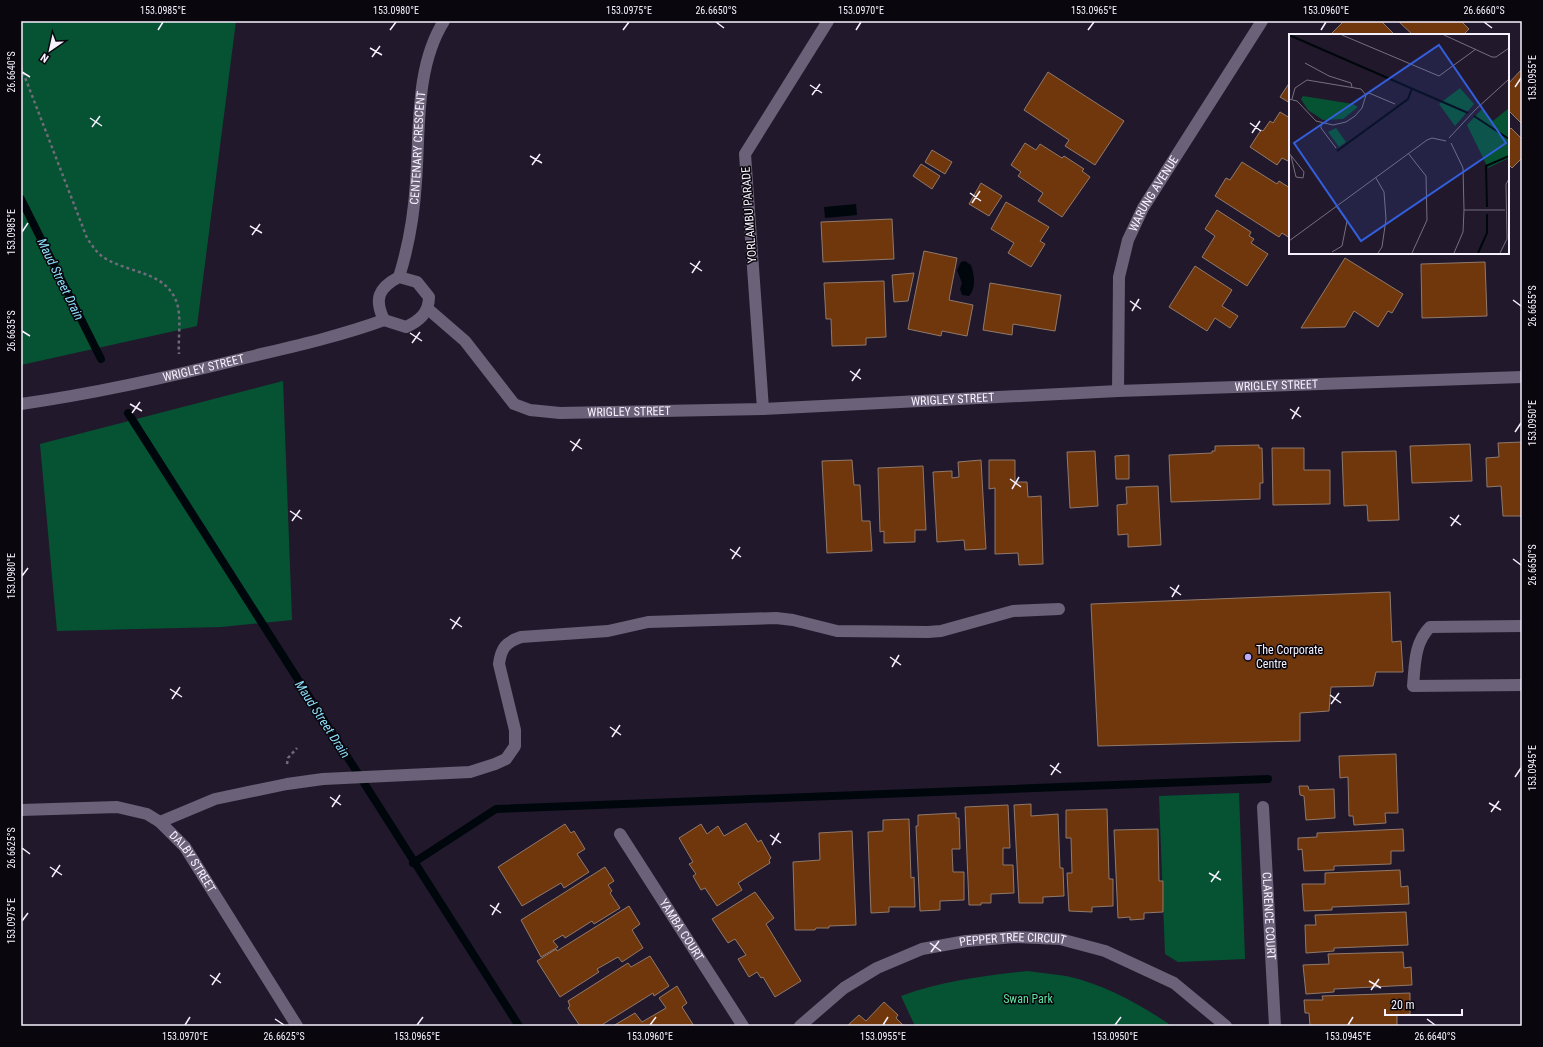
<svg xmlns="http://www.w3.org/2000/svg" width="1543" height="1047" viewBox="0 0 1543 1047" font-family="'Roboto Condensed',sans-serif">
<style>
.green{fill:#055333}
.water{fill:#00070c}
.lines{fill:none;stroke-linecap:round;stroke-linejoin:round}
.stream{stroke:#00070c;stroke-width:8}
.building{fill:#70370c;stroke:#90796b}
.path{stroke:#706a7a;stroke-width:2.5;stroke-dasharray:3 3;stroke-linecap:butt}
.lane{stroke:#6b6178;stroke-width:12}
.street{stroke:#6b6178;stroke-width:12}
.secondary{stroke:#6b6178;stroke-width:12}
.ticks{fill:none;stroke:#f6f1fe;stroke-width:1.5}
.poi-dot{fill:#bbaaf6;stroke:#09060d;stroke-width:1.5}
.labels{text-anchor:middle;stroke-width:3;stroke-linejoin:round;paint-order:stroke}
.street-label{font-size:12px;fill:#f6f1fe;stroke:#09060d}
.poi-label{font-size:12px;fill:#f6f1fe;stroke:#09060d;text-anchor:start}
.park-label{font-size:12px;fill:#5de1a0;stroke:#09060d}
.water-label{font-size:13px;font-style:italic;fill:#8ddffc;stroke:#09060d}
.inset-river{fill:none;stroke:#00070c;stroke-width:2}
.inset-road{fill:none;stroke:#766f7f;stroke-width:1}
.view{fill:#335edc;fill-opacity:0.15;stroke:#335edc;stroke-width:2}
.inset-edge{fill:none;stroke:#f6f1fe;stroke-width:2}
.neatline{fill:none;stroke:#f6f1fe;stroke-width:1.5}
.ticks-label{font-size:10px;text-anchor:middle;fill:#f6f1fe}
</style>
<rect width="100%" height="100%" fill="#21192b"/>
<g class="green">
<polygon points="21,21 236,21 197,326 21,365"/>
<polygon points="283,381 292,620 221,627 57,631 40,444"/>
<polygon points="1239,793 1245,959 1178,962 1165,954 1159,796"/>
<path d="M1027,971C1040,973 1054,974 1066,976C1104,984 1141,1005 1172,1026H915L901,996C942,981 983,976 1027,971Z"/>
</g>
<g class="water">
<polygon points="856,204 857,215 825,218 824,207"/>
<path d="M965,261L971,265C974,274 977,288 969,296L962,295L960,289L962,283L957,270L961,262Z"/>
</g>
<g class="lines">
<g class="stream">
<polyline points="21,199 101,359"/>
<polyline points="128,413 519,1026"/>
<polyline points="413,863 496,809 1268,779"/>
</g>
</g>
<g class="building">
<polygon points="1344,21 1381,21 1395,35 1330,35"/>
<polygon points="1398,21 1461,21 1469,29 1463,35 1413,35"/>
<polygon points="1522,69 1522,124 1508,110 1508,84"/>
<polygon points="1048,72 1124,121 1095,165 1065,146 1069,140 1024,110"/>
<polygon points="1290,82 1290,103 1280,97"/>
<polygon points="1280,112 1290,118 1290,162 1282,158 1277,165 1250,147 1261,130 1263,131 1270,121 1273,123"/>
<polygon points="1511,128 1522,139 1522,158 1512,168 1508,164 1508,131"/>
<polygon points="1025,143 1036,150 1040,144 1062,158 1064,156 1084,169 1082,171 1090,177 1062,217 1038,201 1043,193 1018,176 1021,172 1011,165"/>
<polygon points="932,150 952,162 945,174 925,162"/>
<polygon points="1242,162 1277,184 1279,181 1290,188 1290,238 1282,233 1279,237 1215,196 1226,178 1230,180"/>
<polygon points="921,164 940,176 932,189 913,176"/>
<polygon points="981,183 1002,196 989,216 969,204"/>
<polygon points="1006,202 1049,227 1040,241 1045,244 1031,267 1008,253 1014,243 991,229"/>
<polygon points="1217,210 1251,232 1249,236 1254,239 1251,243 1268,254 1247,286 1202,257 1215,236 1205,229"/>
<polygon points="892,219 894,259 823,262 821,222"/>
<polygon points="924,251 957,258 949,300 973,305 967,336 942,331 941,336 908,329"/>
<polygon points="1345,258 1403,294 1392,313 1388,311 1378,327 1354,311 1345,327 1301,328"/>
<polygon points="1485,262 1487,316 1422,318 1421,264"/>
<polygon points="1195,266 1232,290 1222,306 1238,316 1230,328 1215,318 1207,331 1169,307"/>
<polygon points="914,273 908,301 894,302 892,275"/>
<polygon points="884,281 886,337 866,338 866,345 832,346 831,319 826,319 824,283"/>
<polygon points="990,283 1061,295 1055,331 1013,324 1012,335 983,330"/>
<polygon points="1522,442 1522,516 1503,516 1501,486 1487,487 1486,458 1499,457 1498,443"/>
<polygon points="1470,444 1472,481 1412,483 1410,446"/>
<polygon points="1259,445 1259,448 1262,448 1263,483 1260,483 1260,499 1171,502 1169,455 1212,453 1212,451 1215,451 1215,446"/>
<polygon points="1272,448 1304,448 1304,470 1330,470 1330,504 1273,505"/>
<polygon points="1095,451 1098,506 1070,508 1067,452"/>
<polygon points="1396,451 1399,520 1368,521 1367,505 1344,506 1342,452"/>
<polygon points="1129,455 1129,479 1116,479 1115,456"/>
<polygon points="852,460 854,485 860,485 862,521 870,521 872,551 827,553 822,461"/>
<polygon points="981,460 986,549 965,550 964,540 937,542 933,472 952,471 952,478 959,477 958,462"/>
<polygon points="989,460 1015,460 1015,482 1027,482 1028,497 1041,496 1043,564 1019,565 1018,553 995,554 995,488 989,489"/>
<polygon points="923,466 926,530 915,530 915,542 884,543 884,531 880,532 878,468"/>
<polygon points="1158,486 1161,545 1128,547 1128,534 1118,535 1117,505 1127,504 1126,487"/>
<polygon points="1390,592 1392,642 1401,641 1403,672 1376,672 1373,686 1331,687 1329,711 1300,713 1300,741 1098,746 1091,604"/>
<polygon points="1396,754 1398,813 1385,813 1386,823 1354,825 1353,816 1349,816 1348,777 1340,778 1339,756"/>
<polygon points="1299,786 1308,786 1309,790 1334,789 1335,818 1306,820 1304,796 1300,795"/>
<polygon points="1031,804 1031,816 1058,814 1060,868 1063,868 1064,896 1043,897 1043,903 1019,903 1014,805"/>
<polygon points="1008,805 1010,848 1003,848 1003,865 1013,865 1014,893 991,894 991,903 981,903 981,905 969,905 965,807"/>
<polygon points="1107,809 1109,879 1113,879 1113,906 1092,907 1092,912 1069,911 1067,873 1072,873 1071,838 1066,838 1066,810"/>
<polygon points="956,813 956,818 959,818 960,849 952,849 953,872 964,872 964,900 940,901 940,910 920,911 916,826 918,826 918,815"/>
<polygon points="909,819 911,878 914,877 915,907 889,907 889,912 871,913 868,832 883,831 883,820"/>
<polygon points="746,823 758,842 761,840 771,858 769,860 770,863 738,883 742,890 717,906 705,888 701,890 693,876 696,874 689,864 693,862 679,838 701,824 707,834 718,826 724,836"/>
<polygon points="565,824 571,833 574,831 585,849 577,854 589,872 564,888 561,883 522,906 498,867"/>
<polygon points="1158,829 1159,881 1163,881 1163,912 1144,913 1144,919 1130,920 1130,917 1118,918 1114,830"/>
<polygon points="1403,829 1404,851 1391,851 1391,864 1334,866 1334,870 1304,871 1302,849 1298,850 1298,838 1317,837 1317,833"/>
<polygon points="852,831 856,925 829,926 829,928 816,928 815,930 795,930 793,862 820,860 819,833"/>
<polygon points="605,867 614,881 608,885 612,891 610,893 620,908 594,924 592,921 565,938 563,935 553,941 558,947 541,957 521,920"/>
<polygon points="1400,870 1401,887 1408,886 1409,904 1332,907 1332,910 1304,911 1302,884 1325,884 1325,873"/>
<polygon points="755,892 774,918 766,924 801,981 775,997 763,977 761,978 757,972 749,977 738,959 746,955 735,939 728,943 712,919"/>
<polygon points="629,906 640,924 632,930 643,948 622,962 618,957 597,969 599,972 560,997 537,961 556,949 557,951"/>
<polygon points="1406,912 1408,945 1334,948 1334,951 1306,953 1305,925 1316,925 1315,915"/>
<polygon points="1403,952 1404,968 1411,967 1412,985 1334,989 1334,992 1306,994 1303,965 1329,964 1328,954"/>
<polygon points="650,956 669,986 654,996 653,993 600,1026 580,1026 568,1008 570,1006 568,1001 628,963 631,967"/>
<polygon points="677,986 687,1003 682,1007 694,1026 613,1026 635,1013 642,1022 666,1008 659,998"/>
<polygon points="1410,993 1410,1014 1397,1015 1397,1026 1310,1026 1309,1013 1305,1013 1304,1000 1323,1000 1322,996"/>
<polygon points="884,1002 898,1015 896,1018 903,1025 902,1026 847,1026 859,1015 866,1021"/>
</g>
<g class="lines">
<g class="path">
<path d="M21,67L87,238C93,247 98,255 108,260C134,274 170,273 178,307C181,323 178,338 179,354"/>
<polyline points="287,764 288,758 297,748"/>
</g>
<g class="lane">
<path d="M1522,626L1430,627C1414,643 1415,665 1413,686L1522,685"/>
<path d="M160,822L215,799L287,784L323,779L470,772L495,764L506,759L515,746V730L499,664C501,648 506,642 521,637L608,631L648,622L776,618L793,620L837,631L928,632L941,631L1013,611L1059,609"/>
</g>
<g class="street">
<path id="s1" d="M1118,391L1119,277L1128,240L1143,208L1262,21"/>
<polyline points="763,409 745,154 828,21"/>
<path id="s2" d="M1263,807L1275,1026"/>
<path id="s3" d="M21,810L117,807L147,814L160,822L185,847L297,1026"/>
<path id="s4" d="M620,834L743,1026"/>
<path id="s5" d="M800,1026L844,988L877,968L922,949L966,941L1015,937L1060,939L1105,951L1174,983L1226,1026"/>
</g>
<g class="secondary">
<path id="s6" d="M399,277C409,245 414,215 416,182C420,129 415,67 444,21"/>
<path d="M399,277L417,282L429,297C429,313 419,321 406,327L384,320C374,299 378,288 399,277Z"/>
<path id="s7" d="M428,309L465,341L514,404L530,410L560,413L763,409L1118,391L1522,377"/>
<path id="s8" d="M21,404C98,393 174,376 249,357C295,346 340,336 384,320"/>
</g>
</g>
<path class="ticks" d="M716,22L724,28M1484,22L1492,28M158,30L163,22M390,30L396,22M623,30L629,22M856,30L861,22M1088,30L1094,22M1321,30L1326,22M370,48L382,55M372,57L380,46M22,72L30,77M810,85L822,93M1515,87L1521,78M812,95L820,84M90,118L102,126M1250,123L1261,131M92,127L100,116M1252,133L1260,121M530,156L542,163M532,165L540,154M970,193L981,201M972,203L980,191M250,226L262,233M22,232L28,223M252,235L260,224M690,263L702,271M692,273L700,261M1513,300L1521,306M1130,301L1141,309M1132,311L1139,299M22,331L30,336M410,333L422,341M412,343L420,332M850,371L861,379M852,381L860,369M130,404L142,411M1290,409L1301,417M132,413L140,402M1292,419L1299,407M1515,432L1521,423M570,441L582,449M572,451L580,439M1010,479L1021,487M1012,489L1019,477M290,511L302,519M1450,517L1461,525M292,521L300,510M1451,526L1459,515M730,549L741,557M732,559L740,547M1513,559L1521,565M22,576L28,568M1170,587L1181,595M1172,597L1179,585M450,619L462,627M452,629L460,617M890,657L901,665M892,667L899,655M170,689L182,697M1330,695L1341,703M172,699L180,687M1331,704L1339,693M610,727L621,735M612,737L620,725M1050,765L1061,773M1051,775L1059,763M1515,777L1521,768M330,797L341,805M1489,803L1501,810M332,807L340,795M1491,812L1499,801M770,835L781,843M772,845L779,833M22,848L30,854M50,867L62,875M1209,873L1221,880M52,877L60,865M1211,882L1219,871M490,905L501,913M492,915L499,903M22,921L28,913M930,943L941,951M931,952L939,941M210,975L221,983M1369,981L1381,988M212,985L220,973M1371,990L1379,979M275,1019L284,1025M1427,1019L1435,1025M185,1025L190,1017M417,1025L423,1017M650,1025L656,1017M883,1025L888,1017M1115,1025L1121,1017M1348,1025L1353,1017"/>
<circle class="poi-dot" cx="1248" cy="657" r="4"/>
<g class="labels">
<g class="street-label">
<text dy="4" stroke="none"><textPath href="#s6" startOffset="131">CENTENARY CRESCENT</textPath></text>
<text dy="4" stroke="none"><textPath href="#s1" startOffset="205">WARUNG AVENUE</textPath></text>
<text transform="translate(749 215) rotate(-94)" y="4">YORLAMBU PARADE</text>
<text dy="4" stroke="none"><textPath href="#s8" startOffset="186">WRIGLEY STREET</textPath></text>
<text dy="4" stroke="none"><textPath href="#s7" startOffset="893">WRIGLEY STREET</textPath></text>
<text dy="4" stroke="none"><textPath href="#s7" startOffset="569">WRIGLEY STREET</textPath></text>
<text dy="4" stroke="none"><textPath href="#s7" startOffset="245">WRIGLEY STREET</textPath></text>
<text dy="4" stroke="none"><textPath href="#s3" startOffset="194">DALBY STREET</textPath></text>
<text dy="4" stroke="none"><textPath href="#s2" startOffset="109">CLARENCE COURT</textPath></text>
<text dy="4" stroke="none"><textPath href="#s4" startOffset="114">YAMBA COURT</textPath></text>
<text dy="4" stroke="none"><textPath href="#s5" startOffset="237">PEPPER TREE CIRCUIT</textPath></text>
</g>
<g class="poi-label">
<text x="1256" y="654">The Corporate<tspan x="1256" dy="14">Centre</tspan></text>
</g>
<g class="park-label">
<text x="1028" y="1003">Swan Park</text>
</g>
<g class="water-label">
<text transform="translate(61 279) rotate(64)" y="5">Maud Street Drain</text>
<text transform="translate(323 719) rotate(57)" y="5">Maud Street Drain</text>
</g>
</g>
<g transform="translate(1289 34)">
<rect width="220" height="220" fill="#21192b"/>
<path d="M171,54L185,70L166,92L150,70ZM14,62L64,70L69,73L54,85L34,86L19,76L12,65ZM220,74V124L199,134L178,91L193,75L204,87ZM47,94L57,108L50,113L39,98Z" fill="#055333"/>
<path class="inset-river" d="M0,1L179,79M185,82L220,105M48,117L119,65L123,54M198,173L197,132L220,122M189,219L198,199V180"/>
<path class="inset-road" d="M53,1L150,42L187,15M155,1L203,23H207L220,14M16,29L40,42M40,42L62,49L63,53M77,61L80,59L106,70M0,65L8,67L27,87L44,91L57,88L66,82L73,74L77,61L72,55L18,46L6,54L3,65M32,90V94L47,114M160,104L186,76L220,45M162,109L174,134L175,176L174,198L165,219M0,119L15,138L14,144L7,143L2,122M119,119L137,142L138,186L123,219M87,144L95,158L97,185L93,213L89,219M175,176H216M0,207L138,106L143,104L157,107M43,218L53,212L58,187L47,172M211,219L218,205L217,150L220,145"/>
<path class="view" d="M150,11L217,109L72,207L5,109Z"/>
<rect width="220" height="220" class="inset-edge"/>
</g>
<rect width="1543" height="1047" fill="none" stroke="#09060d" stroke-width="44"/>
<g transform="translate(50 50) rotate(214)" stroke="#09060d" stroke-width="3" paint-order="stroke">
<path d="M0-3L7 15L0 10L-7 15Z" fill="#f6f1fe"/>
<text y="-6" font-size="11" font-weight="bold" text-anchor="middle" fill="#f6f1fe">N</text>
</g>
<path d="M1385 1009v6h77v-6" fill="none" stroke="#f6f1fe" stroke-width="2"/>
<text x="1391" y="1009" font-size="12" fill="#f6f1fe" stroke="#09060d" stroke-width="3" paint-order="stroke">20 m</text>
<rect x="22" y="22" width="1499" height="1003" class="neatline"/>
<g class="ticks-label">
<text x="163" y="14">153.0985°E</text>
<text x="396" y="14">153.0980°E</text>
<text x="629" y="14">153.0975°E</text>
<text x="716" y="14">26.6650°S</text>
<text x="861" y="14">153.0970°E</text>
<text x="1094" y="14">153.0965°E</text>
<text x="1326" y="14">153.0960°E</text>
<text x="1484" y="14">26.6660°S</text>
<text transform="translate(11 72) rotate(-90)" y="4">26.6640°S</text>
<text transform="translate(1532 78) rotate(-90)" y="4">153.0955°E</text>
<text transform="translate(11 232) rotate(-90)" y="4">153.0985°E</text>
<text transform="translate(1532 306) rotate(-90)" y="4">26.6655°S</text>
<text transform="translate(11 331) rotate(-90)" y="4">26.6635°S</text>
<text transform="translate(1532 423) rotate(-90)" y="4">153.0950°E</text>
<text transform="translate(1532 565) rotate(-90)" y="4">26.6650°S</text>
<text transform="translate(11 576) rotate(-90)" y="4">153.0980°E</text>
<text transform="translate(1532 768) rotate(-90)" y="4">153.0945°E</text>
<text transform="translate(11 848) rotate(-90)" y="4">26.6625°S</text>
<text transform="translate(11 921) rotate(-90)" y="4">153.0975°E</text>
<text x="185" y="1040">153.0970°E</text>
<text x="284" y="1040">26.6625°S</text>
<text x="417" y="1040">153.0965°E</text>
<text x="650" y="1040">153.0960°E</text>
<text x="883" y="1040">153.0955°E</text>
<text x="1115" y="1040">153.0950°E</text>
<text x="1348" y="1040">153.0945°E</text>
<text x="1435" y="1040">26.6640°S</text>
</g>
</svg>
